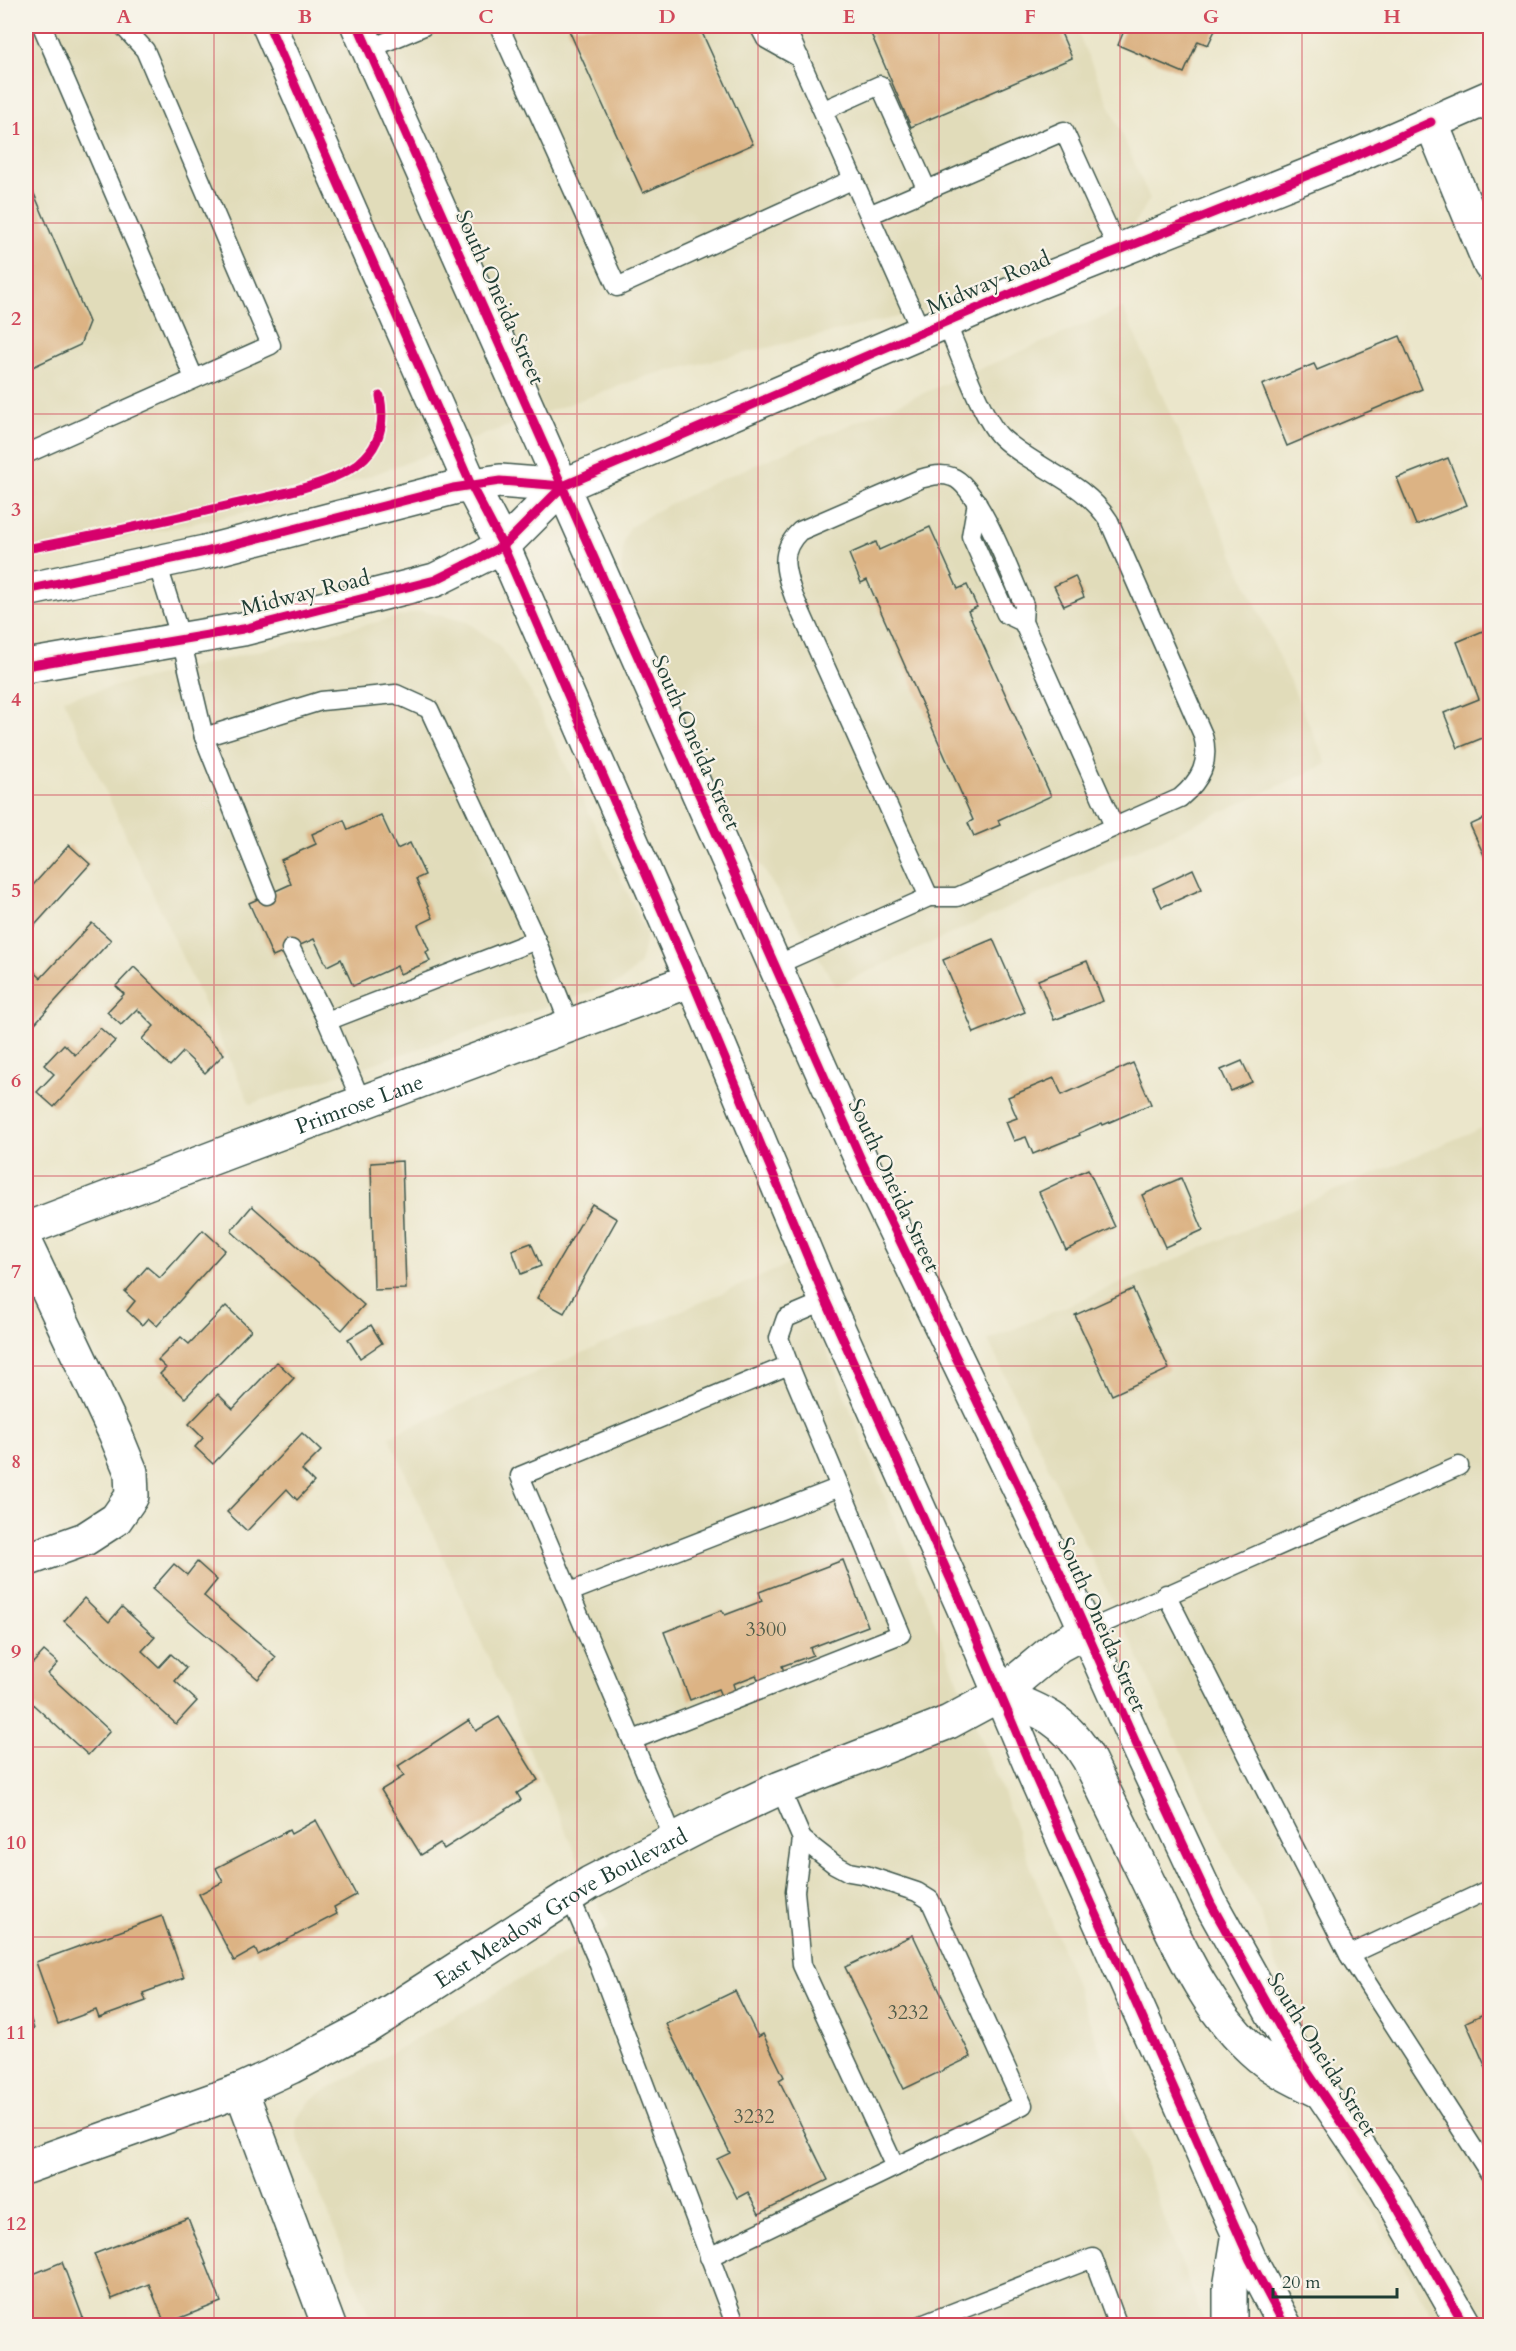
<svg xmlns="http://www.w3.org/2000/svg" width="1516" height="2351" viewBox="0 0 1516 2351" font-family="Cardo,serif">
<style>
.built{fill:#e1dcba}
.building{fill:#dcb384}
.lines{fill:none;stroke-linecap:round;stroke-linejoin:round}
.service-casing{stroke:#3e564b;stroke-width:21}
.minor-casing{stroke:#3e564b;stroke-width:36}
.secondary-casing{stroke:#3e564b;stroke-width:36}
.trunk-casing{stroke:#3e564b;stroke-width:36}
.motorway-casing{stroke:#3e564b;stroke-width:36}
.service{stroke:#fff;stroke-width:18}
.minor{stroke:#fff;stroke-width:33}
.secondary{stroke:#fff;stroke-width:33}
.trunk{stroke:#fff;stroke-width:33}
.motorway{stroke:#fff;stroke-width:33}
.cycleway-casing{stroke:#f7f3e8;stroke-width:13}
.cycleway{stroke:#d6006c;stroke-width:9}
.grid{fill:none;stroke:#d1495b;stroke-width:1.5;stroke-opacity:0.55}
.labels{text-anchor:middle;stroke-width:4.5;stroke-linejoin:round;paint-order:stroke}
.number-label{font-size:20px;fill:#4e5a48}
.street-label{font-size:22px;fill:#1f3d34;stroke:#f7f3e8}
.neatline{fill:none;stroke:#d1495b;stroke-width:2}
.grid-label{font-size:20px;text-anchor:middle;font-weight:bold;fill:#d1495b}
</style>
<rect width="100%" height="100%" fill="#f7f3e8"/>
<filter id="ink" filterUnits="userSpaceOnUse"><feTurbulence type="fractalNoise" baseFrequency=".0167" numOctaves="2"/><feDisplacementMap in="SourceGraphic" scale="12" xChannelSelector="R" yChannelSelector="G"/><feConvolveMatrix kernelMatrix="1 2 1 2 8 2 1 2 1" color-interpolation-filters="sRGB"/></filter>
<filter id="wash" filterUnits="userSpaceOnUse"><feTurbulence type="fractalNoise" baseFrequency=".008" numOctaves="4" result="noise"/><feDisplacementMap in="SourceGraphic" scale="24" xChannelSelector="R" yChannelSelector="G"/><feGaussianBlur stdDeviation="1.35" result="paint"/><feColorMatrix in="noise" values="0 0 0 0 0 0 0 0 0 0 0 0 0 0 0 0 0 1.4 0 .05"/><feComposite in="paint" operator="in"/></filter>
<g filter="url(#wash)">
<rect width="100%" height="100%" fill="#ebe6cb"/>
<g class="built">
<polygon points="26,26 1075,26 1150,199 1106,268 647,376 369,476 265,508 26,559"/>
<polygon points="1123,308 1327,764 836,986 715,792 629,598 621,571 624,539 630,527 658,510 715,482"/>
<polygon points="422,611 467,622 499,645 531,693 647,933 640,964 621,982 250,1104 63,699"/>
<polygon points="1490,1124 1490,2325 1437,2325 1326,2129 1261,1914 1224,1845 1146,1673 988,1340"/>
<polygon points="792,1263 1002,1791 1205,2325 373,2325 297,2136 296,2120 313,2098 609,1928 389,1436"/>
</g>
<g id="blocks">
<g class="building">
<polygon points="567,26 699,26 753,144 643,193"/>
<polygon points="870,26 1058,26 1072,58 911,127 869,29 871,29"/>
<polygon points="1126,26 1217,26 1208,45 1198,41 1184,73 1118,45"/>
<polygon points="26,175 89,322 80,345 26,370"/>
<polygon points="1400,336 1422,389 1287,446 1262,385 1314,364 1317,370"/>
<polygon points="1448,458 1467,505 1416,525 1397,478"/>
<polygon points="930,527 958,589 967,585 977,607 968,611 1051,796 998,820 1000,825 974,836 968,823 973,820 867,580 861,583 849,554 876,542 879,550"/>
<polygon points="1075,576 1084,597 1064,606 1054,586"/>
<polygon points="1490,628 1490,735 1458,748 1444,713 1479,699 1457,642"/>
<polygon points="381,815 397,849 410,843 425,875 416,879 433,918 418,925 429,950 426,952 430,961 400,974 397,966 353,986 341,959 327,966 314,939 273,957 249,903 291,884 281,860 316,844 312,834 344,820 348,830"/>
<polygon points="1490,816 1490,868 1470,825"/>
<polygon points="69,845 90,864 26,935 26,893"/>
<polygon points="1193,869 1202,889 1162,907 1153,888"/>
<polygon points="1490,897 1490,916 1484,900"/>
<polygon points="92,923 111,940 26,1033 26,967 27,965 41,978"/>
<polygon points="993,939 1025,1012 974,1033 943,960"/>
<polygon points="1087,961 1103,1001 1054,1020 1038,980"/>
<polygon points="134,967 224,1054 205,1073 183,1052 170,1066 142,1039 154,1026 137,1009 121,1025 107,1012 124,994 116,986"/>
<polygon points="100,1028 115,1041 54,1107 37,1092 54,1074 44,1065 64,1044 75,1055"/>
<polygon points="1242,1061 1252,1082 1231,1091 1221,1070"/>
<polygon points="1133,1063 1151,1104 1103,1125 1102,1123 1079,1133 1080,1135 1033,1154 1026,1137 1014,1141 1006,1122 1017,1118 1008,1097 1054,1078 1062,1095"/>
<polygon points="402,1161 406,1289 374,1290 371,1163"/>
<polygon points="1088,1169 1115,1227 1066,1250 1039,1192"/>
<polygon points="1181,1178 1203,1230 1165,1247 1142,1195"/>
<polygon points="592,1204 617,1219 564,1313 537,1298"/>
<polygon points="252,1206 364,1305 342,1330 231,1231"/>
<polygon points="203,1230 225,1250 157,1326 148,1318 142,1325 127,1311 135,1301 125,1292 147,1267 160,1278"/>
<polygon points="531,1243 541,1266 521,1274 512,1250"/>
<polygon points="1133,1289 1169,1369 1112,1395 1075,1315"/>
<polygon points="226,1306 251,1330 185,1398 160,1374 166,1368 158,1360 181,1337 189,1344"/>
<polygon points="371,1325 382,1343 360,1358 348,1339"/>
<polygon points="277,1362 294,1378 213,1464 195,1447 203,1438 189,1424 218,1394 233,1409"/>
<polygon points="302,1433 321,1451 302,1470 314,1482 297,1500 287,1489 247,1531 227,1512"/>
<polygon points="843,1560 868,1626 810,1648 813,1655 782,1666 785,1674 760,1684 756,1675 733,1684 736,1693 722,1698 718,1689 690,1700 664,1632 722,1610 725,1615 762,1601 759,1592"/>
<polygon points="197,1562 217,1580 204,1596 276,1657 258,1679 152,1589 174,1564 187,1575"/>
<polygon points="84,1598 109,1622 122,1607 155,1637 142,1651 159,1667 171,1654 186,1668 175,1681 197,1701 176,1724 64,1621"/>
<polygon points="44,1651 58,1663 48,1674 110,1731 88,1755 26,1698 26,1656 33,1663"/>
<polygon points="499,1717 538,1780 517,1793 521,1800 444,1849 440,1843 421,1855 381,1790 404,1776 398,1766 469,1720 476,1731"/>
<polygon points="316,1820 356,1895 334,1907 337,1914 258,1955 255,1949 234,1961 199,1894 223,1882 216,1868 289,1830 291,1834"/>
<polygon points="162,1916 184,1978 143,1993 146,2001 99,2018 96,2010 58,2024 36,1962"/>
<polygon points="913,1935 971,2057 904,2089 845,1967"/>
<polygon points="735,1991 758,2037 763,2034 784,2077 779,2080 828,2180 759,2214 748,2192 737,2198 717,2159 730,2153 666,2024"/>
<polygon points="26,2005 34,2029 26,2032"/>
<polygon points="1490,2011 1490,2077 1466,2022"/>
<polygon points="188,2218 221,2302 165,2324 149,2284 112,2299 94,2254"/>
<polygon points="62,2262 86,2326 26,2326 26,2277"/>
</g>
</g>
</g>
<g filter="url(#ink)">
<use href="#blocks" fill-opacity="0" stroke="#3e564b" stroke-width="1.5"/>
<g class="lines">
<defs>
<g id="service">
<polyline points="42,26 194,378"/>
<polyline points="499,26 617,287 854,179"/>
<polyline points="759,26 766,39 800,58"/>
<polyline points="785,26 869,215"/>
<polyline points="369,49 424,26"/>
<polyline points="824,110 880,85 927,190"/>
<polyline points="921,331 869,215 1064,131 1118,250"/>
<polyline points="26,454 271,345 145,50 123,26"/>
<polyline points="977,502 971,536 1006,614 1023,622"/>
<polyline points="157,563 181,639 204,737 321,701 396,694 429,709 536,940"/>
<polyline points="204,737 267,895"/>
<path d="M929,897L794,597C785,571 778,552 800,531L920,479C931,476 941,473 952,477C978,485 1012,578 1024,605L1023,622L1114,826"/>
<polyline points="291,949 327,1021"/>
<path d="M774,966L929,897H957L1180,798C1201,780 1210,763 1203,735L1109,521C1083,480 1035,469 1001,437C981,418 958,348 945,321"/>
<polyline points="362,1103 327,1021 536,940 570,1025"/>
<polyline points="570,1592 840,1487 789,1365"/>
<polyline points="1166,1594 1349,1955 1490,2174"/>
<polyline points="1086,1631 1459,1466"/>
<polyline points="633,1740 901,1634 840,1487"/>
<polyline points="674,1839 520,1476 789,1365 779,1338 786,1318 826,1301"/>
<polyline points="802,1839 834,1864 849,1872 866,1875 917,1892 930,1900 1023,2105 895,2167"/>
<polyline points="569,1895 596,1957 736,2326"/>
<polyline points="1349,1955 1490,1889"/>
<polyline points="709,2257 895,2167 802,1965 795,1891 802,1839 780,1788"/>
<polyline points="919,2326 1093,2258 1118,2326"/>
</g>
<g id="minor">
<polyline points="1431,122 1490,265"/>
<path id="s1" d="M26,1229L231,1151L692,980"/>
<polyline points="26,1245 115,1433 131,1472 132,1496 116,1519 85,1539 26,1560"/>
<polyline points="241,2090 329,2326"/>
<path id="s2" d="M26,2167L241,2090L291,2067L365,2028L590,1883L706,1823L780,1788L949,1722L999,1695L1058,1646L1086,1631"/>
</g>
<g id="secondary">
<polyline points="26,590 205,552 453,488 500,481 563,486"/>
<polyline points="26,666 243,629 435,580 503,546 563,486 1034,284 1346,160 1490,97"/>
</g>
<g id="trunk">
<polyline points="269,26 471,485 503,546 692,980 826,1301 963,1607 1034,1774 1250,2260 1285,2326"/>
<polyline points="358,26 863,1164 1067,1588 1140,1752 1211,1904 1292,2049 1383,2183 1465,2326"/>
<path d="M999,1695C1040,1709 1067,1721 1089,1760C1111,1805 1133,1850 1155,1896C1181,1950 1206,2008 1252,2050C1271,2068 1294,2079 1317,2090"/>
</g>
<polyline id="motorway" points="1230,2326 1230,2288 1239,2233"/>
</defs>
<use href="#service" class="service-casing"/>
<use href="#minor" class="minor-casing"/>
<use href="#secondary" class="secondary-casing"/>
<use href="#trunk" class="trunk-casing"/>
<use href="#motorway" class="motorway-casing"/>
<use href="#service" class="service"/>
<use href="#minor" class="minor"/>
<use href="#secondary" class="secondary"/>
<use href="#trunk" class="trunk"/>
<use href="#motorway" class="motorway"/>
<defs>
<g id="cycleway">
<polyline points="269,26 471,485 503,546 692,980 826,1301 963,1607 1034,1774 1250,2260 1285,2326"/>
<polyline points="358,26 863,1164 1067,1588 1140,1752 1211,1904 1292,2049 1383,2183 1465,2326"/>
<path d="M26,549C94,536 163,521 231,505C266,497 334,485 360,462C381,445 385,422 380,396"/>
<polyline points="26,590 205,552 453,488 500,481 563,486"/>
<polyline points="26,666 243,629 435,580 503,546 563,486 1034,284 1346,160 1431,122"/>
</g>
</defs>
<use href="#cycleway" class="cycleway-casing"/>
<use href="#cycleway" class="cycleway"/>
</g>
</g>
<path class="grid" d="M214,26V2326M395,26V2326M577,26V2326M758,26V2326M939,26V2326M1120,26V2326M1302,26V2326M26,223H1490M26,414H1490M26,604H1490M26,795H1490M26,985H1490M26,1176H1490M26,1366H1490M26,1556H1490M26,1747H1490M26,1937H1490M26,2128H1490"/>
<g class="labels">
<g class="number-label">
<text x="766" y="1636">3300</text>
<text x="908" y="2019">3232</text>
<text x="754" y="2123">3232</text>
</g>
<g class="street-label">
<text transform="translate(988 282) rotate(-23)" y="8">Midway Road</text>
<text transform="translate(501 297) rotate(66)" y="8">South Oneida Street</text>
<text transform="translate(305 592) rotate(-14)" y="8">Midway Road</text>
<text transform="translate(697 742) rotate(66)" y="8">South Oneida Street</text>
<text dy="8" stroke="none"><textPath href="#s1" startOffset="356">Primrose Lane</textPath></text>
<text transform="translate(895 1185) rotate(65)" y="8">South Oneida Street</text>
<text transform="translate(1103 1624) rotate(66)" y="8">South Oneida Street</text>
<text dy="8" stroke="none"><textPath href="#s2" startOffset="597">East Meadow Grove Boulevard</textPath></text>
<text transform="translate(1323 2054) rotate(58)" y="8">South Oneida Street</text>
</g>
</g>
<rect width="1516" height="2351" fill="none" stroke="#f7f3e8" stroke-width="66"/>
<path d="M1273 2288v9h124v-9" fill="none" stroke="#1f3d34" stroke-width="3"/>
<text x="1282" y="2288" font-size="18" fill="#1f3d34" stroke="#f7f3e8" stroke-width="4.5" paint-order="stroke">20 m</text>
<rect x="33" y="33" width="1450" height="2285" class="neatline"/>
<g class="grid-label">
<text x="124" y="23">A</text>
<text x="305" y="23">B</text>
<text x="486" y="23">C</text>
<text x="667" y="23">D</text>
<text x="849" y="23">E</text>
<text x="1030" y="23">F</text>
<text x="1211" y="23">G</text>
<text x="1392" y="23">H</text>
<text x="16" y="135">1</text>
<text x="16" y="325">2</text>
<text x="16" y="516">3</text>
<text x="16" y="706">4</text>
<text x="16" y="897">5</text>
<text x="16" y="1087">6</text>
<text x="16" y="1278">7</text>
<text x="16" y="1468">8</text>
<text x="16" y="1658">9</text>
<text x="16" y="1849">10</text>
<text x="16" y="2039">11</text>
<text x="16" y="2230">12</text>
</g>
</svg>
